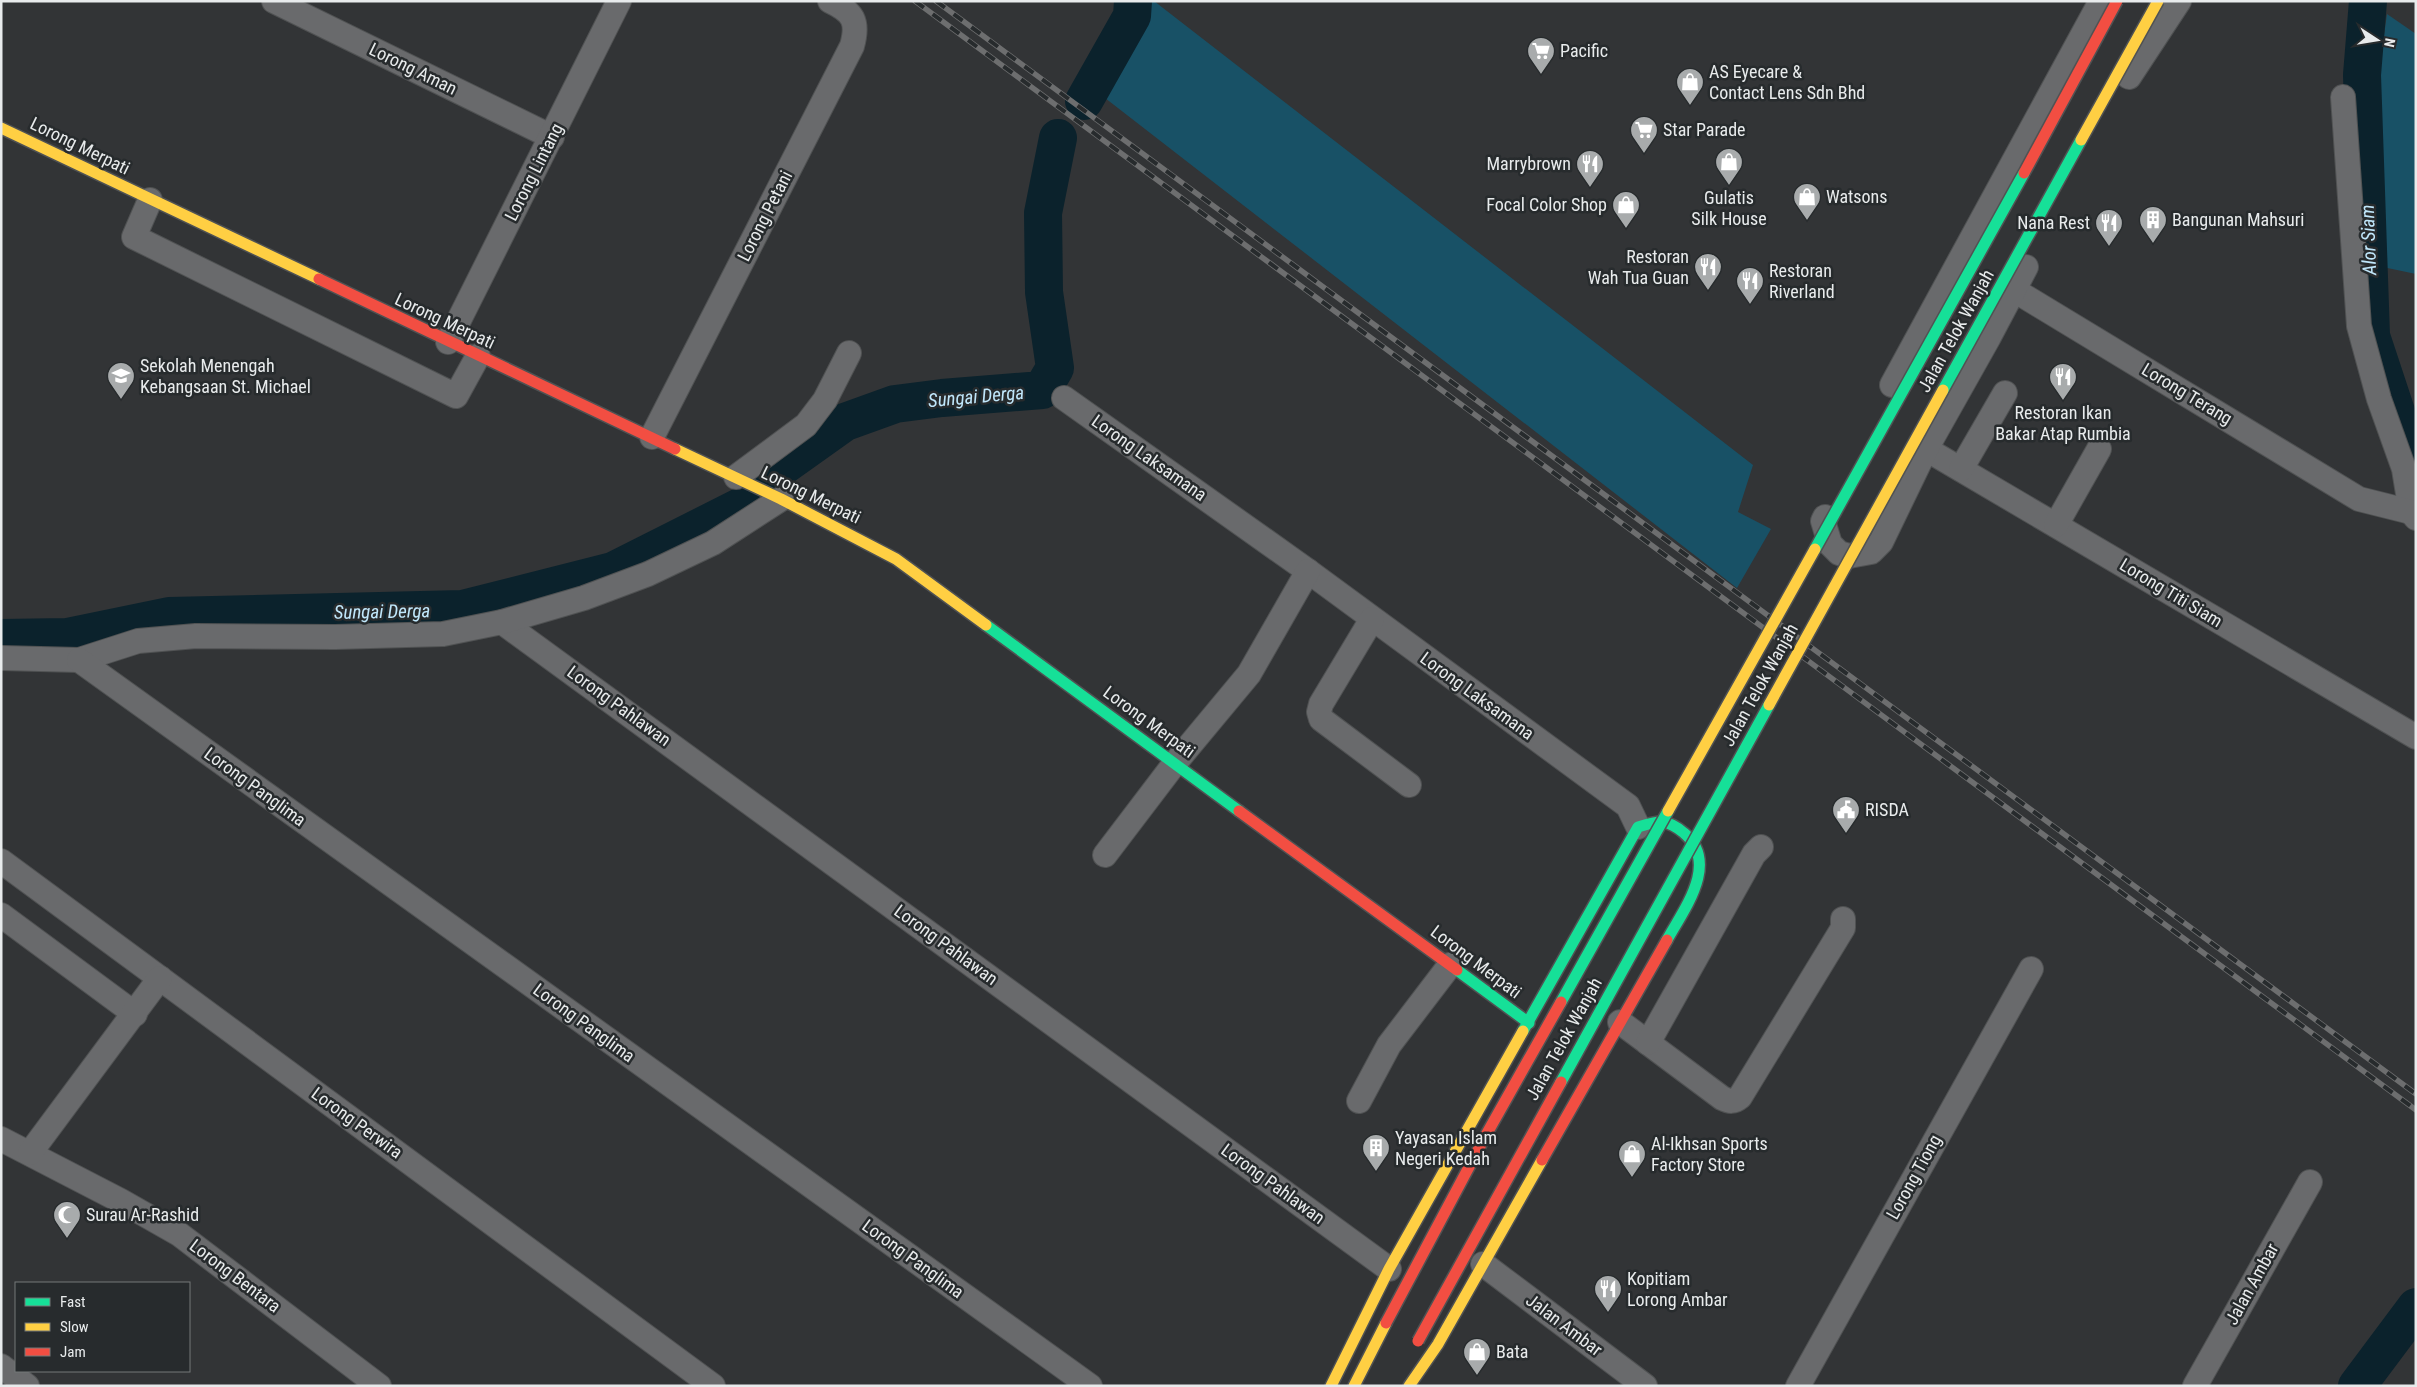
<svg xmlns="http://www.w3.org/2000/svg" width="2417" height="1387" viewBox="0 0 2417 1387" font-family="'Roboto Condensed',sans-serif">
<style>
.green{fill:#185166}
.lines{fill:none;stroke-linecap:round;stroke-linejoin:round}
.river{stroke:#0b222c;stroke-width:38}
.street-casing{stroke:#505253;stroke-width:26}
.fast-casing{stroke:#505253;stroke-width:14}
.slow-casing{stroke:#505253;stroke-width:14}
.jam-casing{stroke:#505253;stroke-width:14}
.street{stroke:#696a6c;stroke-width:24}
.fast{stroke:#16e098;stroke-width:11}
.slow{stroke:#ffcf43;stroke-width:11}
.jam{stroke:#f24e42;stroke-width:11}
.rail-casing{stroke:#6d6e6f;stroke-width:5.5}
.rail{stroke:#272b2d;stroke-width:4;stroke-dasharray:11;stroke-linecap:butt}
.fast-bridge-casing{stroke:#505253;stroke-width:14;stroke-linecap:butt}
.slow-bridge-casing{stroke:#505253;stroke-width:14;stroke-linecap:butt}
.jam-bridge-casing{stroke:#505253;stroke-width:14;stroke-linecap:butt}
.fast-bridge{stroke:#16e098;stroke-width:11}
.slow-bridge{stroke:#ffcf43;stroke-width:11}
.jam-bridge{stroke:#f24e42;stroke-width:11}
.labels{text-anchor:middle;stroke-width:5;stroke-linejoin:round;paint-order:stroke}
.poi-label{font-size:18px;fill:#e8ebec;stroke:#272b2d;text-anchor:start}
.street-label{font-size:18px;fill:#e8ebec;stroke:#272b2d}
.water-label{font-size:19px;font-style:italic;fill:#c0e7fb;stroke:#272b2d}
</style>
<rect width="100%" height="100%" fill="#323436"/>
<g class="green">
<polygon points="1145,1 1154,1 1753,465 1738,512 1771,529 1737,588 1096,91"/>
<polygon points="2387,14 2416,34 2416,274 2378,266 2373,113"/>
</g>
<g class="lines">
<g class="river">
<polyline points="2368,1 2362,75 2371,336 2411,457"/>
<polyline points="1084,101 1132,16 1133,1"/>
<polyline points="765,479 845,422 895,404 942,398 1042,390 1055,368 1044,292 1043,213 1058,138"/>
<polyline points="1,638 67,637 169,616 463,609 613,571 744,505"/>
<polyline points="2357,1386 2416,1307"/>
</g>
<defs>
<g id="street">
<polyline points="274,1 552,137"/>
<polyline points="2129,77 2179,1"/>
<polyline points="2343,97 2359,326 2379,399 2404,469 2411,512 2416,518"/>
<polyline points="150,200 134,237 456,396 478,356"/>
<polyline points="2014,290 2359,499 2411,512"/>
<polyline points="448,342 619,1"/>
<polyline points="1892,385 2101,1"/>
<polyline points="1064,398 1308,571 1628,806 1638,827"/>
<path d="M652,437L852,46C859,21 853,12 830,1"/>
<polyline points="1926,449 2416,737"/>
<polyline points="1961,469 2005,393"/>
<polyline points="736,477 806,425 825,400 849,353"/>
<polyline points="1825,517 1823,521 1830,544 1839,553 1849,556 1871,552 1881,542 1926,449 1989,337 2026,267"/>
<polyline points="2056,525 2099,449"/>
<polyline points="1372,619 1321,704 1319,712 1321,719 1409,785"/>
<polyline points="502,622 1389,1269"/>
<polyline points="1,658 79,660 138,641 196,636 335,637 443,634 502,622 584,598 648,574 713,543 781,499"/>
<polyline points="79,660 1090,1386"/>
<polyline points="1105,855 1175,763 1249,674 1308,571"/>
<polyline points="1,861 713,1386"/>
<polyline points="1,915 135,1014"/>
<path d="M1620,1022L1722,1098C1730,1102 1734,1102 1740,1097L1843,928V919"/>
<polyline points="1648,1043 1754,854 1761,847"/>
<polyline points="1359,1101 1389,1045 1450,965"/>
<polyline points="1,1139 121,1201 179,1234 379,1386"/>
<polyline points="30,1153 160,978"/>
<polyline points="1483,1264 1645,1386"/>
<polyline points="1,1366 27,1386"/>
<polyline points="1798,1386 2031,969"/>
<polyline points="2195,1386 2310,1182"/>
</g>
<g id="fast">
<polyline points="986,625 1239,811"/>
<polyline points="1457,970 1529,1023"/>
<path d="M1523,1031L1638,827C1658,821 1667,818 1684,833C1720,863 1684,909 1667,940"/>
</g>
<g id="slow">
<polyline points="1,128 319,279"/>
<polyline points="675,449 781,499 896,559 986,625"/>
<polyline points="1331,1386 1389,1269 1523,1031"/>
<polyline points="1354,1386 1386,1323"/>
<polyline points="1409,1386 1438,1344 1542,1160"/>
</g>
<g id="jam">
<polyline points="319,279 675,449"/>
<polyline points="1239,811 1457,970"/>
<polyline points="1542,1160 1667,940"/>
</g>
</defs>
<use href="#street" class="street-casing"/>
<use href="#fast" class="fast-casing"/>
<use href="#slow" class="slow-casing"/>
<use href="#jam" class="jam-casing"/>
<use href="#street" class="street"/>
<use href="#fast" class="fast"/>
<use href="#slow" class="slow"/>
<use href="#jam" class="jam"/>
<defs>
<g id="rail">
<polyline points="915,1 2416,1110"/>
<polyline points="936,1 2416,1094"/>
</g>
</defs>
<use href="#rail" class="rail-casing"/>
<use href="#rail" class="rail"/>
<defs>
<g id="fast-bridge">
<polyline points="1943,390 2081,140"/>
<polyline points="1815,549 2024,173"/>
<polyline points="1561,1002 1668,811"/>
<polyline points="1561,1082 1769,705"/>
</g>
<g id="slow-bridge">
<polyline points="2081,140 2158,1"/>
<polyline points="1769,705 1943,390"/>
<polyline points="1668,811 1815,549"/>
</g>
<g id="jam-bridge">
<polyline points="2024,173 2117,1"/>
<polyline points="1386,1323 1486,1135 1561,1002"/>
<polyline points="1418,1341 1561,1082"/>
</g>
</defs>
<use href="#fast-bridge" class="fast-bridge-casing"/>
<use href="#slow-bridge" class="slow-bridge-casing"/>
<use href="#jam-bridge" class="jam-bridge-casing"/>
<use href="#fast-bridge" class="fast-bridge"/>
<use href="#slow-bridge" class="slow-bridge"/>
<use href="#jam-bridge" class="jam-bridge"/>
</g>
<defs>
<symbol id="supermarket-pin" viewBox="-11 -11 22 30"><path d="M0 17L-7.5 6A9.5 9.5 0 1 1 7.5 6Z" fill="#a8abac" stroke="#272b2d"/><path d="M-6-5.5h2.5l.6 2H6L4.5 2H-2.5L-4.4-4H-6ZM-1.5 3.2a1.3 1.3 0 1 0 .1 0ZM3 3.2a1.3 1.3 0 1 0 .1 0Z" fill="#fff"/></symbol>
<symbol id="shop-pin" viewBox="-11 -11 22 30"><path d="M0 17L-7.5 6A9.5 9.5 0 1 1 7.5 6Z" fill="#a8abac" stroke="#272b2d"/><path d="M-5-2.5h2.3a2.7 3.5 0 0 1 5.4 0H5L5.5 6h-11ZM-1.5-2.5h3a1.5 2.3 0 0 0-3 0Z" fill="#fff"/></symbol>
<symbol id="restaurant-pin" viewBox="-11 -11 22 30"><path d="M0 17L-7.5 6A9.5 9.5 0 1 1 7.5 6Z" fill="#a8abac" stroke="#272b2d"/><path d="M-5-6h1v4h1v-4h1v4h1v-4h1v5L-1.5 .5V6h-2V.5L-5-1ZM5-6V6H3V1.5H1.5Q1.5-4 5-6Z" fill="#fff"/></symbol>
<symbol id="building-pin" viewBox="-11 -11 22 30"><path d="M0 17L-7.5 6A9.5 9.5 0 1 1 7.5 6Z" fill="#a8abac" stroke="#272b2d"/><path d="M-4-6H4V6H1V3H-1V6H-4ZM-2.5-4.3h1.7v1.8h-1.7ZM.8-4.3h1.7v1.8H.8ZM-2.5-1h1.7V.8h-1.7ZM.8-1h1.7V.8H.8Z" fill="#fff"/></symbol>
<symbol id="school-pin" viewBox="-11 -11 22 30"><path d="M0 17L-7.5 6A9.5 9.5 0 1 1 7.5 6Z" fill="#a8abac" stroke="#272b2d"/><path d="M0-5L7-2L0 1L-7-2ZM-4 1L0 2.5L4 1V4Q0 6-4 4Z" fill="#fff"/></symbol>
<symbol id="civic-pin" viewBox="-11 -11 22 30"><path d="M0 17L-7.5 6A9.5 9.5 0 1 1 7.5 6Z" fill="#a8abac" stroke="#272b2d"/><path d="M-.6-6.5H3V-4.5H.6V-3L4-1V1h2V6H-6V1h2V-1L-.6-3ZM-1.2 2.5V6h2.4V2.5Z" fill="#fff"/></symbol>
<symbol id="mosque-pin" viewBox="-11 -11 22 30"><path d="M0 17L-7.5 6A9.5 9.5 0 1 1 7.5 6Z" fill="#a8abac" stroke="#272b2d"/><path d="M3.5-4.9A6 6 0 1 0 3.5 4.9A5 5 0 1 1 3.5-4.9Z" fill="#fff"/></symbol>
</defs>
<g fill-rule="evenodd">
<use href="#supermarket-pin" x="1525" y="35" width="32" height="43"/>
<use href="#shop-pin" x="1674" y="66" width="32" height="43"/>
<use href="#supermarket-pin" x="1628" y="114" width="32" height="43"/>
<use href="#shop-pin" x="1713" y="146" width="32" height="43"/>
<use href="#restaurant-pin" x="1574" y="148" width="32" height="43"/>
<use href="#shop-pin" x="1791" y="181" width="32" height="43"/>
<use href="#shop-pin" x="1610" y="189" width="32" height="43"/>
<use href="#building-pin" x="2137" y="204" width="32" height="43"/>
<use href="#restaurant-pin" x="2093" y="207" width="32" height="43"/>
<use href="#restaurant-pin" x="1692" y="251" width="32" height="43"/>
<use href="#restaurant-pin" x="1734" y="265" width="32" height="43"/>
<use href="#school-pin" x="105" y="360" width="32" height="43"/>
<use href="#restaurant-pin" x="2047" y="361" width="32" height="43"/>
<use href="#civic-pin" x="1830" y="794" width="32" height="43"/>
<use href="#building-pin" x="1360" y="1132" width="32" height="43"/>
<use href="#shop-pin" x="1616" y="1138" width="32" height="43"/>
<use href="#mosque-pin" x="51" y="1199" width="32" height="43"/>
<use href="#restaurant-pin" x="1592" y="1273" width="32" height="43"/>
<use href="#shop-pin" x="1461" y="1336" width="32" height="43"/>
</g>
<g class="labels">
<g class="poi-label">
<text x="1560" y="57">Pacific</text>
<text x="1709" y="78">AS Eyecare &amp;<tspan x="1709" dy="21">Contact Lens Sdn Bhd</tspan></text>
<text x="1663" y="136">Star Parade</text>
<text x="1571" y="170" text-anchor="end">Marrybrown</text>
<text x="1826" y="203">Watsons</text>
<text x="1729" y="204" text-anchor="middle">Gulatis<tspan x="1729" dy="21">Silk House</tspan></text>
<text x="1607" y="211" text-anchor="end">Focal Color Shop</text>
<text x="2172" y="226">Bangunan Mahsuri</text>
<text x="2090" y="229" text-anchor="end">Nana Rest</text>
<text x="1689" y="263" text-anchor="end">Restoran<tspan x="1689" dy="21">Wah Tua Guan</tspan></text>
<text x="1769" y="277">Restoran<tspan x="1769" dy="21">Riverland</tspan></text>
<text x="140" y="372">Sekolah Menengah<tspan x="140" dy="21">Kebangsaan St. Michael</tspan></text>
<text x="2063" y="419" text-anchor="middle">Restoran Ikan<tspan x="2063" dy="21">Bakar Atap Rumbia</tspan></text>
<text x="1865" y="816">RISDA</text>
<text x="1395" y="1144">Yayasan Islam<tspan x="1395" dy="21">Negeri Kedah</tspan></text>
<text x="1651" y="1150">Al-Ikhsan Sports<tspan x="1651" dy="21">Factory Store</tspan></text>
<text x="86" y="1221">Surau Ar-Rashid</text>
<text x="1627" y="1285">Kopitiam<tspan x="1627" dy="21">Lorong Ambar</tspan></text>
<text x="1496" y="1358">Bata</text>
</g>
<g class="street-label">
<text transform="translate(413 69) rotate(26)" y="6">Lorong Aman</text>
<text transform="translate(80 146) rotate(26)" y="6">Lorong Merpati</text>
<text transform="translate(534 172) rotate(-63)" y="6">Lorong Lintang</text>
<text transform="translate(765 216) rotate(-63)" y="6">Lorong Petani</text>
<text transform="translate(445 321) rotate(25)" y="6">Lorong Merpati</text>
<text transform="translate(1956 331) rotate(-61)" y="6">Jalan Telok Wanjah</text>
<text transform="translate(2187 394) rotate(31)" y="6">Lorong Terang</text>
<text transform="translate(1149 458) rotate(35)" y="6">Lorong Laksamana</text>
<text transform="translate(811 495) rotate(26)" y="6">Lorong Merpati</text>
<text transform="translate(2171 593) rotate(31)" y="6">Lorong Titi Siam</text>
<text transform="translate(1760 685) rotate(-61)" y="6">Jalan Telok Wanjah</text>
<text transform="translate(1477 696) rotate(36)" y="6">Lorong Laksamana</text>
<text transform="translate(619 706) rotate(36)" y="6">Lorong Pahlawan</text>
<text transform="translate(1149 722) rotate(36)" y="6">Lorong Merpati</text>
<text transform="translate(255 787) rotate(36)" y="6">Lorong Panglima</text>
<text transform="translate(946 945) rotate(36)" y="6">Lorong Pahlawan</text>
<text transform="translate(1476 962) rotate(37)" y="6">Lorong Merpati</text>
<text transform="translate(584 1023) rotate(36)" y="6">Lorong Panglima</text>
<text transform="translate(1564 1039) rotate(-61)" y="6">Jalan Telok Wanjah</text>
<text transform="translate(357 1123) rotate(36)" y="6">Lorong Perwira</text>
<text transform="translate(1914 1177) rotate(-61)" y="6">Lorong Tiong</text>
<text transform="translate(1273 1184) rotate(36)" y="6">Lorong Pahlawan</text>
<text transform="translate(913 1259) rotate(36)" y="6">Lorong Panglima</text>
<text transform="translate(235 1276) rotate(37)" y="6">Lorong Bentara</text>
<text transform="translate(2252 1284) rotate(-61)" y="6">Jalan Ambar</text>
<text transform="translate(1564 1325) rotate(37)" y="6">Jalan Ambar</text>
</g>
<g class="water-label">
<text transform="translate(2368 240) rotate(-92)" y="7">Alor Siam</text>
<text transform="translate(976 396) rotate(-5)" y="7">Sungai Derga</text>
<text transform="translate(382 611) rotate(-1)" y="7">Sungai Derga</text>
</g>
</g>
<rect width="2417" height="1387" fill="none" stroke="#e8ebec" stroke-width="5"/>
<rect x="15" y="1282" width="175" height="90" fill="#272b2d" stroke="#747879"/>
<rect x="25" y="1298" width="25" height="8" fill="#16e098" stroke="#747879"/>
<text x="60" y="1307" font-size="15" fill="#e8ebec">Fast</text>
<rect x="25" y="1323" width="25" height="8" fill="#ffcf43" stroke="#747879"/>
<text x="60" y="1332" font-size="15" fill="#e8ebec">Slow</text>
<rect x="25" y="1348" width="25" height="8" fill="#f24e42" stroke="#747879"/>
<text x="60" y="1357" font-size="15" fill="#e8ebec">Jam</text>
<g transform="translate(2377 40) rotate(102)" stroke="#272b2d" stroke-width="4" paint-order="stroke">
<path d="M0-4L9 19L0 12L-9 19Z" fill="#e8ebec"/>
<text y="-8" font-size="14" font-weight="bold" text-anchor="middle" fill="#e8ebec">N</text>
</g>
</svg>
